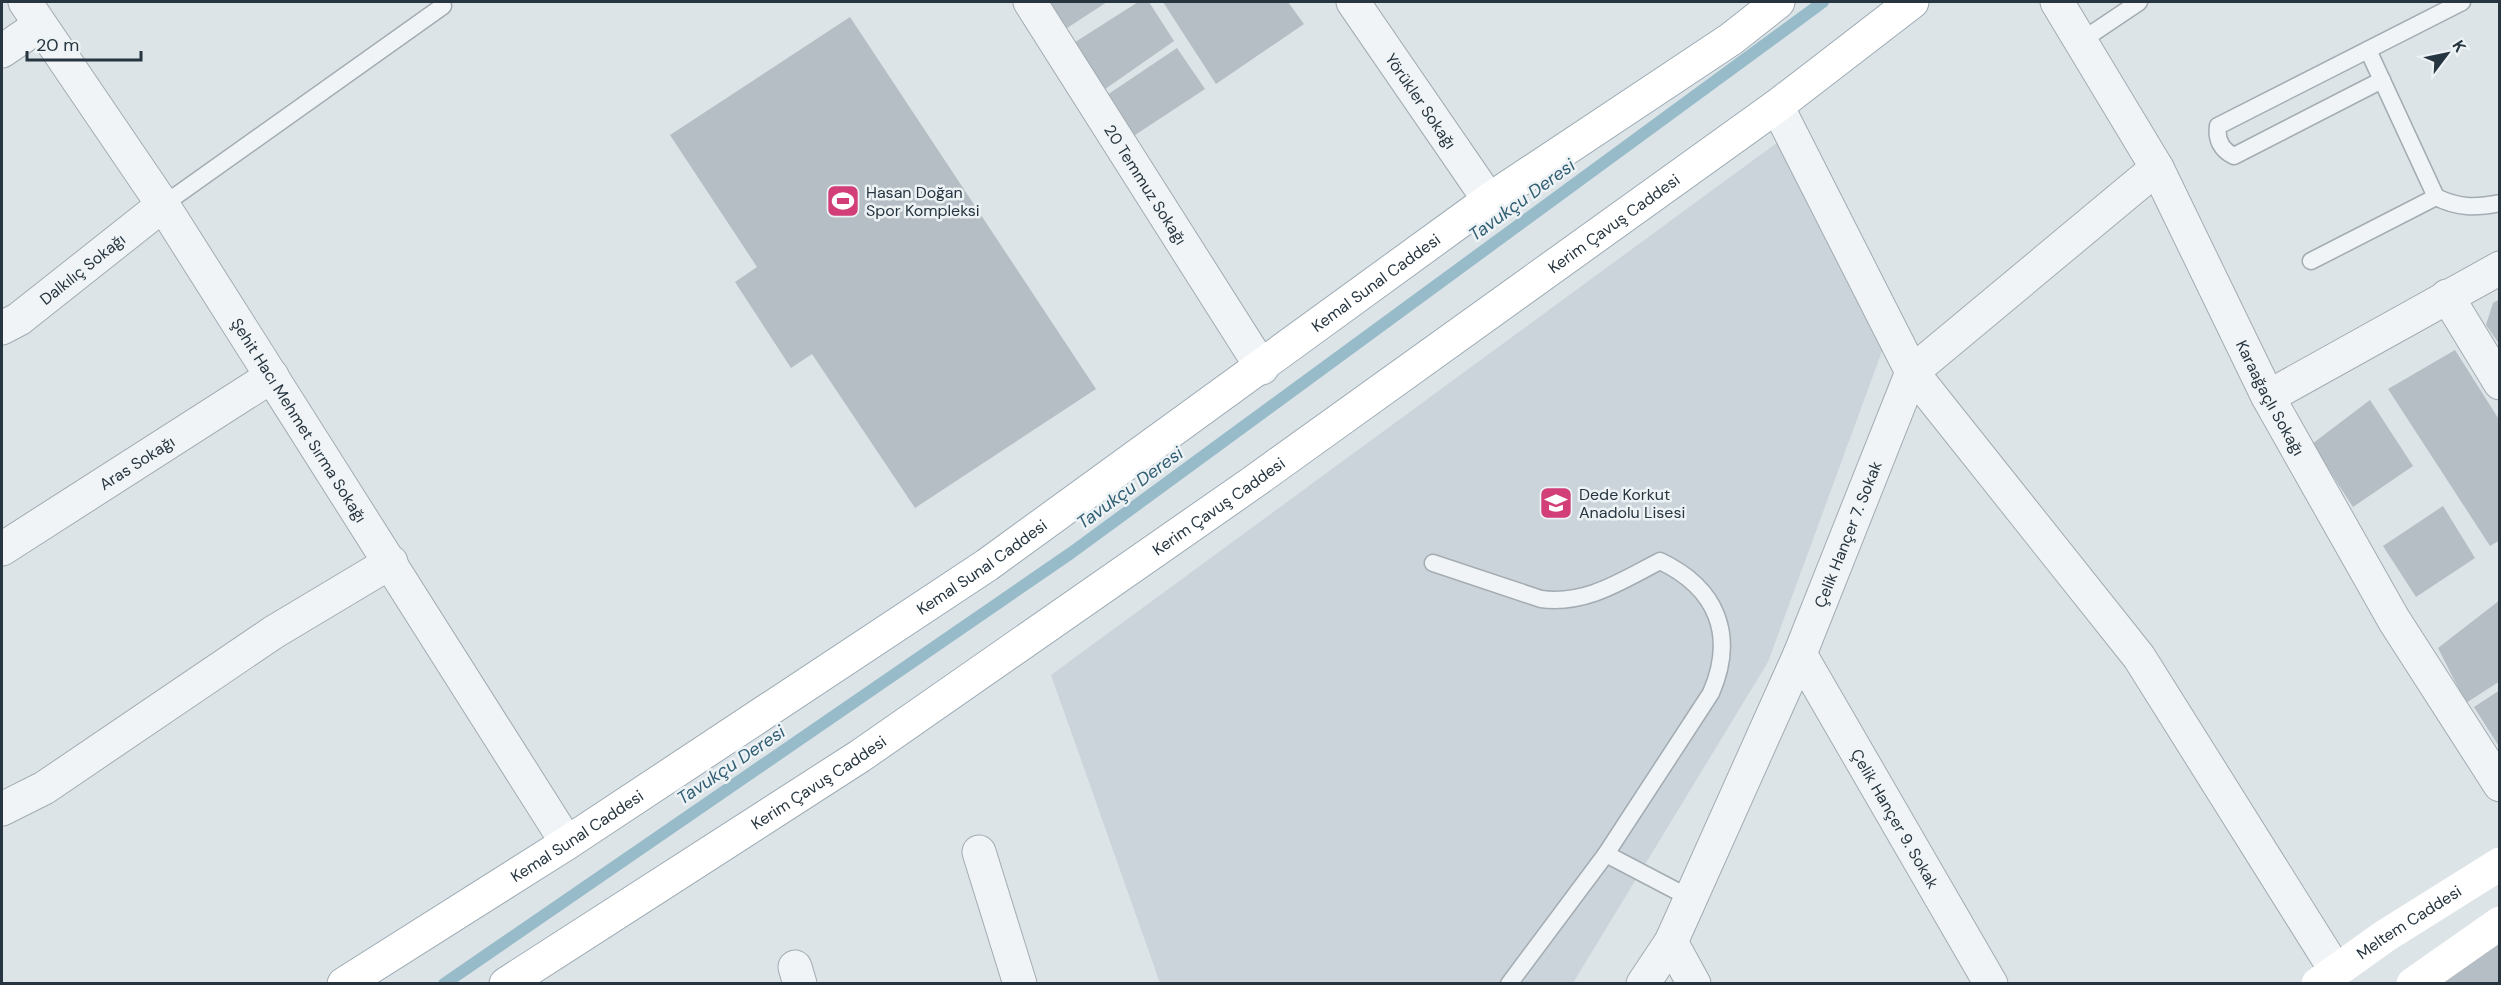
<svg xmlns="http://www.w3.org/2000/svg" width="2501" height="985" viewBox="0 0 2501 985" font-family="'DM Sans',sans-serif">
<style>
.built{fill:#cbd4da}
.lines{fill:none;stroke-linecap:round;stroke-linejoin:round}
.stream{stroke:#97bbc9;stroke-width:12}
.building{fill:#b5bec4}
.lane-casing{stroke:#a2acb2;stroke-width:19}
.street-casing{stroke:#a2acb2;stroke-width:35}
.primary-casing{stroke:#9dabb4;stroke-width:35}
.lane{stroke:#f0f4f6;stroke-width:16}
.street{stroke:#f0f4f6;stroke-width:33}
.secondary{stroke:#fff;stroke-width:33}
.primary{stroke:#fff;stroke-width:33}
.labels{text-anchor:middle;stroke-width:5;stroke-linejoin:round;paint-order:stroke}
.street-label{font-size:16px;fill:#26353f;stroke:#edf2f5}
.poi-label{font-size:16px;fill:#26353f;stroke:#edf2f5;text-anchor:start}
.water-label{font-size:18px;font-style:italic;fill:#305e73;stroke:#edf2f5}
</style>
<rect width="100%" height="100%" fill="#dde4e8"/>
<polygon class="built" points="1782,139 1885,343 1768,662 1573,983 1160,983 1051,675"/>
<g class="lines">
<polyline class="stream" points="444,984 1071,553 1823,2"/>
</g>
<g class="building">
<polygon points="1046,2 1107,2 1064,30"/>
<polygon points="1138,2 1149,2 1174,41 1098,94 1069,46"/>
<polygon points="1163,2 1288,2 1304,24 1216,84"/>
<polygon points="850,17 1096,389 915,508 812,354 791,368 735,282 757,267 670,135"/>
<polygon points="1177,48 1205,89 1129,139 1104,97"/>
<polygon points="2500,299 2500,345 2486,325 2493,303"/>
<polygon points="2455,350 2500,421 2500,540 2490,546 2388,389"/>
<polygon points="2370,400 2413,466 2353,507 2312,444"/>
<polygon points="2443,506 2475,558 2416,597 2383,546"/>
<polygon points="2500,600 2500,681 2466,703 2438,648"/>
<polygon points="2500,690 2500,748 2474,707"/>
<polygon points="2500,943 2500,984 2434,984"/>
</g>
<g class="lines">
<defs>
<g id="lane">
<polyline points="2081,41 2139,2"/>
<path d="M2368,50L2436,197C2458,208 2475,208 2500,203"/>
<path d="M2382,80L2234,156C2221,150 2216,139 2218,126L2462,2"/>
<polyline points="163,205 443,6"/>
<polyline points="2311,261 2436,197"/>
<path d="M1433,563L1541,599C1586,605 1621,581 1660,561C1717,588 1736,635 1711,693L1606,854L1509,984"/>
<polyline points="1606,854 1690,898"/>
</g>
<g id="street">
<path id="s1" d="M25,2L163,205L567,843"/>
<path id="s2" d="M1030,2L1262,368"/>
<path id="s3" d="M1353,2L1489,200"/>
<path id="s4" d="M2057,2L2157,168L2268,397L2394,620L2500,785"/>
<polyline points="2,51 40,25"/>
<polyline points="1777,106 1912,372 2139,657 2336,971"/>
<polyline points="2447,296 2500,383"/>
<path id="s5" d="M2,328L19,319L163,205"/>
<polyline points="2268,397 2500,268"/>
<path id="s6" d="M2,549L272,376"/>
<path id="s7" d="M1800,654L1991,984"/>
<polyline points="2,809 44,788 274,632 391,562"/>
<polyline points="979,852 1020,984"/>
<polyline points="1671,942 1694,984"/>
<polyline points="795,967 800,984"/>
<path id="s8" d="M1643,984L1671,942L1800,654L1912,372L2157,168"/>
</g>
<g id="primary">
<path id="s10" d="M344,984L567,843L987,565L1489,200L1731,39L1778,2"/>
<path id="s11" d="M506,984L860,756L1252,483L1777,106L1912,2"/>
</g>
</defs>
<use href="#lane" class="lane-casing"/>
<use href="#street" class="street-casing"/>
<use href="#primary" class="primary-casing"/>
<use href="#lane" class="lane"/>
<use href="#street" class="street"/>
<g class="secondary">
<path id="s9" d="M2318,984L2385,936L2500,864"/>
<polyline points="2413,984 2500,923"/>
</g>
<use href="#primary" class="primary"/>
</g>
<defs>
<symbol id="stadium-square" viewBox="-11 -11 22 22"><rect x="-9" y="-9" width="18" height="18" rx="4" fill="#d13e78" stroke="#edf2f5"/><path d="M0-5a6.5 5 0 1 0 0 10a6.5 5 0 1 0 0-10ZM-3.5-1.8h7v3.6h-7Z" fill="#fff"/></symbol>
<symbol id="school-square" viewBox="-11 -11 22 22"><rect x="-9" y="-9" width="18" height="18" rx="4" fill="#d13e78" stroke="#edf2f5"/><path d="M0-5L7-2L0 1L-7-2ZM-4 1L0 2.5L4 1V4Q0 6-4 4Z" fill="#fff"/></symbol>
</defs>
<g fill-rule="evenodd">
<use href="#stadium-square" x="824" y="182" width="38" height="38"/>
<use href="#school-square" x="1537" y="484" width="38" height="38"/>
</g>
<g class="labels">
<g class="street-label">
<text dy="6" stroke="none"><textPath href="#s3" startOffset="120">Yörükler Sokağı</textPath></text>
<text dy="6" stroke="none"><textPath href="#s2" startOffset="216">20 Temmuz Sokağı</textPath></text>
<text dy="6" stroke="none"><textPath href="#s11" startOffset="1344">Kerim Çavuş Caddesi</textPath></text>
<text dy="6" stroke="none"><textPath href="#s5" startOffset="100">Dalkılıç Sokağı</textPath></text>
<text dy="6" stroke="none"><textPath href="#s10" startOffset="1248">Kemal Sunal Caddesi</textPath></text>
<text dy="6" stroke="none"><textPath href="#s4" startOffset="450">Karaağaçlı Sokağı</textPath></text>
<text dy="6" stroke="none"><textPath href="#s1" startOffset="500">Şehit Hacı Mehmet Sırma Sokağı</textPath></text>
<text dy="6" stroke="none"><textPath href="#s6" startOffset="160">Aras Sokağı</textPath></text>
<text dy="6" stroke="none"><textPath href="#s11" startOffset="858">Kerim Çavuş Caddesi</textPath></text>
<text dy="6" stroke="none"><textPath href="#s8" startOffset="495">Çelik Hançer 7. Sokak</textPath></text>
<text dy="6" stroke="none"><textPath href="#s10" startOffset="762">Kemal Sunal Caddesi</textPath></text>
<text dy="6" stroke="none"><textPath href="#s11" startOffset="372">Kerim Çavuş Caddesi</textPath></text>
<text dy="6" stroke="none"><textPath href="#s7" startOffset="190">Çelik Hançer 9. Sokak</textPath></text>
<text dy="6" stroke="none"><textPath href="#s10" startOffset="276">Kemal Sunal Caddesi</textPath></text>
<text dy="6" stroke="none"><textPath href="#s9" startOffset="110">Meltem Caddesi</textPath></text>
</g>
<g class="poi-label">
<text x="866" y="198">Hasan Doğan<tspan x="866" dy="18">Spor Kompleksi</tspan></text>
<text x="1579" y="500">Dede Korkut<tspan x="1579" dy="18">Anadolu Lisesi</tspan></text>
</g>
<g class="water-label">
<text transform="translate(1522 200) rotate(-36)" y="6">Tavukçu Deresi</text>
<text transform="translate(1130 488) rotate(-36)" y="6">Tavukçu Deresi</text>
<text transform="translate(731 765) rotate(-34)" y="6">Tavukçu Deresi</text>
</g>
</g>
<rect width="2501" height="985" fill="none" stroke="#26353f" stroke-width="6"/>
<g transform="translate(2447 54) rotate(58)" stroke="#edf2f5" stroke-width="4.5" paint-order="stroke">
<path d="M0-4.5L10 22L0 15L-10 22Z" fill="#26353f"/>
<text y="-9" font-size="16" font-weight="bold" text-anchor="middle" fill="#26353f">K</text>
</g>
<path d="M27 51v9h114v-9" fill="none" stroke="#26353f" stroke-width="3"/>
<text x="36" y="51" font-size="18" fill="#26353f" stroke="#edf2f5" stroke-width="4.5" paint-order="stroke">20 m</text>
</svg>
